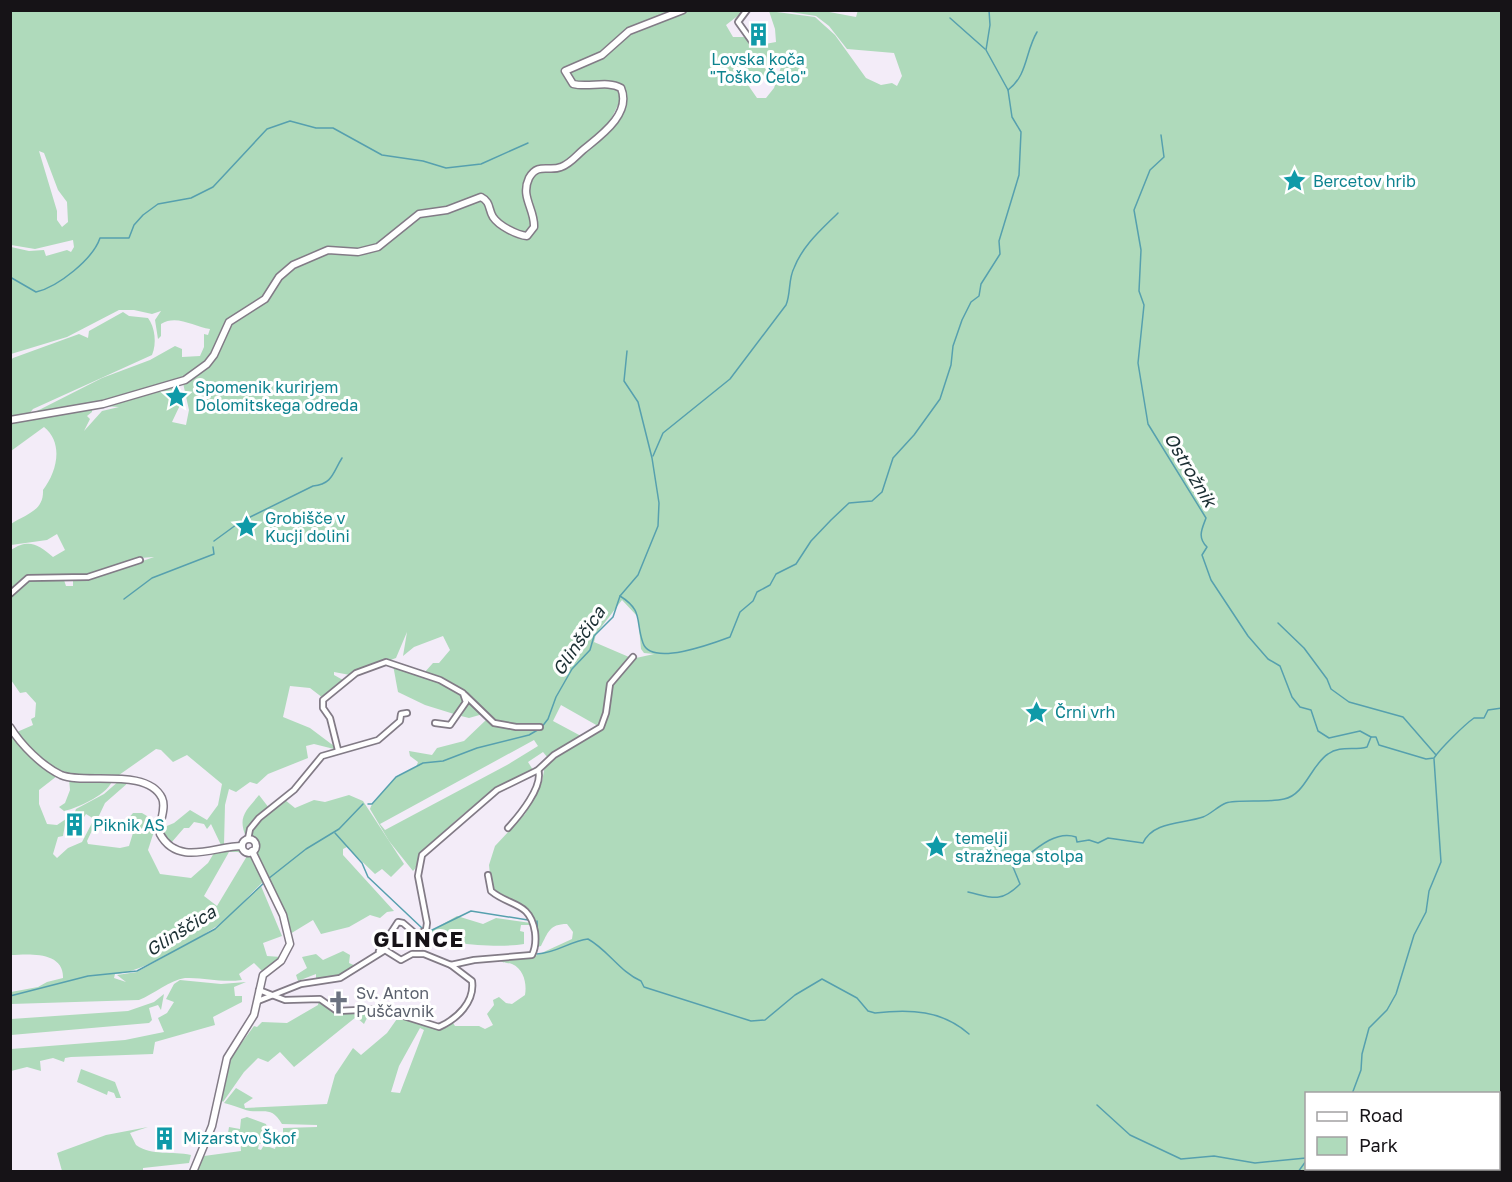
<svg xmlns="http://www.w3.org/2000/svg" width="1512" height="1182" viewBox="0 0 1512 1182" font-family="'Golos Text',sans-serif">
<style>
.green{fill:#afdabb;fill-rule:evenodd}
.lines{fill:none;stroke-linecap:round;stroke-linejoin:round}
.stream{stroke:#56a0ae;stroke-width:1.5}
.street-casing{stroke:#827b86;stroke-width:8}
.secondary-casing{stroke:#827b86;stroke-width:9}
.street{stroke:#fff;stroke-width:4.5}
.secondary{stroke:#fff;stroke-width:6}
.labels{text-anchor:middle;stroke-width:6;stroke-linejoin:round;paint-order:stroke}
.culture-label{font-size:16px;fill:#0d838f;stroke:#fff;text-anchor:start}
.worship-label{font-size:16px;fill:#5b616d;stroke:#fff;text-anchor:start}
.water-label{font-size:18px;font-style:italic;fill:#1b2f33;stroke:#fff}
.district-label{font-size:22px;font-weight:bold;letter-spacing:1.5px;fill:#161317;stroke:#fff}
</style>
<rect width="100%" height="100%" fill="#f3ecf8"/>
<g class="green">
<path d="M858,10L1501,11V1171H194L204,1156L241,1151L240,1134L228,1133L229,1127L240,1129L241,1119L247,1117L266,1124L268,1131L263,1144H259L258,1149L261,1150L264,1145L275,1149L277,1141L275,1134L283,1133V1128L317,1127V1125L282,1124C270,1103 261,1116 243,1109C237,1107 232,1105 224,1103L236,1088L253,1098L244,1104L245,1108L327,1104L335,1075L353,1048L361,1055L387,1033L399,1016L446,1028L453,1023L455,1026H479L485,1029L493,1025L487,1014L494,1005L493,1000L499,997L506,1003L512,1004L525,995C527,984 524,969 512,964C506,962 504,964 499,960L535,956L572,939L573,932L567,924C549,924 548,933 541,946L537,947L535,921L529,911L495,892L491,885L489,865L495,846L525,814L542,782L545,765L598,726L561,705L553,721L581,736L548,758L543,752L528,762L533,770C491,788 456,818 424,851C418,857 418,867 413,871L389,841L370,809L371,806L395,778L416,767L418,762L410,756L409,751L432,755L437,748L464,741L486,720L483,714L469,718L461,716L468,701L457,687L424,673L433,663H439L450,650L443,636L414,647L403,656L407,632L396,658L350,675L334,672V675L343,680L342,683L323,698L310,688L290,686L283,717L310,728L334,746V749L314,744L306,746L308,758L268,774L257,784L250,782L236,792L229,789L225,805L224,845H221L211,824L207,829L204,824L194,822L189,828H184L171,843L162,833V828L174,823L190,810L207,820L218,805L222,784L187,755L173,762L161,750L156,749L119,775L72,774L56,769L45,761L17,735L13,726L17,732L33,725L31,719L35,717L36,703L26,692L20,693L11,680L10,595L29,579L64,580L66,586H73V579L100,576L154,557L140,558L93,575L28,577L11,592V550C29,538 39,545 53,557L65,550L57,534L47,540L11,545V524C26,514 44,511 43,490C57,472 64,443 44,427L11,451V421L92,408V412L87,416L90,419L84,431L102,411L119,407L102,406L174,385L177,390L173,392L175,399L181,398V403L172,422L186,425L189,410L183,383L192,379L209,364L232,323L249,312L289,270L330,252L367,254L382,247L421,216L482,200L485,202L490,218L527,238L532,236C545,214 510,183 544,169L558,171C588,153 612,133 626,100L621,84C606,78 590,85 574,81L568,70L584,66L632,32L687,11H744L726,25L733,37H744L752,44L761,38L765,44L776,42L775,29L769,11L815,17L835,35L866,78L881,85L892,83L897,86L902,76L894,53L847,49L829,26L816,16L784,11H824L856,17ZM772,61L781,67L774,88L766,98H757L748,85L768,73ZM622,600L638,617L641,649L644,653L654,654L636,658L625,666L629,657L594,642L596,634ZM534,740L538,746L507,765L385,830L380,824ZM420,1028L424,1030L400,1093L391,1092L399,1066ZM1306,1094H1498V1168H1306Z"/>
<path d="M11,11H678L642,23L597,55L565,67L562,71C571,97 598,83 618,89L621,99L606,129L567,162L558,167L544,164C501,186 546,218 526,234C516,230 502,225 495,216C489,208 493,199 483,195L448,208L422,211L379,244L359,249L327,248L296,261L266,295L226,323L209,359L182,379L102,402L36,414L37,411L102,378L150,360L175,346L182,349V357L200,356L204,347V334L208,335L210,329C194,327 177,314 161,324V336L158,339L155,320L161,311L152,314L134,310H119L67,337L11,354V247L29,251L44,250L46,256L67,250L71,252L74,247L73,240L35,249L11,245ZM39,151L44,153L58,190L67,202L68,222L62,227L57,220V211Z"/>
<path d="M123,312L129,316L148,318C155,327 157,344 152,355L33,409L29,414L11,418L10,361L13,358L79,334L88,338L89,331Z"/>
<polygon points="393,665 432,678 462,693 464,702 454,714 425,705 398,692"/>
<path d="M10,731L57,776L39,790V804L47,824L57,825L66,819L63,836L58,837L53,854L57,858L68,848L82,842L94,819L86,814L84,817L74,814L76,809L104,794L120,780L129,782L105,803L87,841L88,844L120,848L129,846L133,833L127,820L133,813H142L157,822L148,850L160,874L191,878L208,863L214,853L241,848L252,856L265,880C249,895 234,913 217,926C194,941 141,973 115,974L114,978L126,982L117,975L137,972L215,929L261,886L282,936L263,943L267,956L281,957L262,971L254,963L239,974L242,980C220,983 205,977 185,978C170,980 154,994 139,1000L11,1004V992L38,987L47,982L63,978C64,951 29,954 11,955ZM229,852H238L247,856L217,906L204,896Z"/>
<path d="M69,779H113C109,794 78,808 64,811L59,807L65,803L70,790Z"/>
<path d="M259,795L269,808L259,815L246,837C237,816 247,810 259,795Z"/>
<path d="M349,795L363,801L404,864L391,877L382,869L375,874L347,847L343,849V855L394,911L387,912L380,918L370,915L349,927L321,934L313,920L290,934L273,889L254,851L256,844L250,838C253,820 271,810 285,800L295,808L314,800L325,802Z"/>
<path d="M457,916L483,924L496,918L531,923L532,925H521L520,931L524,932V944C502,948 443,945 425,934Z"/>
<polygon points="343,951 350,955 349,963 356,966 340,976 316,979 316,974 298,981 296,975 307,968 302,957 316,954 323,960"/>
<polygon points="180,980 221,984 246,982 234,987 235,996 242,996 242,1002 213,1017 215,1025 155,1042 153,1054 71,1057 65,1058 64,1062 53,1058 40,1061 41,1071 27,1067 11,1071 11,1049 125,1040 164,1032 158,1018 167,1013 174,1002 166,999 174,984"/>
<polygon points="164,994 161,1010 158,1005 149,1008 152,1020 149,1023 11,1035 11,1019 128,1011 154,1002"/>
<polygon points="319,999 334,1011 375,1010 369,1014 364,1024 356,1017 294,1067 280,1052 268,1062 258,1058 244,1072 223,1102 221,1100 229,1060 254,1026 257,1027 262,1022 287,1023 318,1005"/>
<polygon points="81,1069 115,1082 121,1098 116,1098 114,1093 108,1091 107,1095 77,1082"/>
<path d="M148,1127L130,1133L136,1145C152,1156 172,1151 191,1155L189,1163L143,1168V1171H62L57,1153L106,1135Z"/>
</g>
<g class="lines">
<g class="stream">
<polyline points="989,10 990,25 986,50 1008,90"/>
<polyline points="950,18 985,49"/>
<path d="M1161,135L1164,157L1150,170L1134,210L1141,250L1139,291L1144,305L1138,363L1148,424L1206,518C1202,529 1197,537 1207,547L1202,555L1211,580L1248,636L1268,659L1280,666L1292,697L1300,707L1311,710L1318,731L1329,738L1360,731L1371,737"/>
<path d="M10,277L36,292C58,287 93,259 100,238H129L134,225L143,215L158,204L191,198L213,187L267,129L290,121L316,128H333L382,155L423,161L446,168L481,164L528,143"/>
<path d="M653,456L663,433L730,379L786,305C791,293 788,280 794,268C803,245 821,230 838,213"/>
<path d="M214,541L240,522L313,486C333,484 333,472 342,458"/>
<path d="M620,596C644,611 635,621 643,643C651,667 714,643 730,637L740,612L753,601L757,592L770,585L776,574L796,564L811,541L831,520L849,503L872,501L882,492L893,458L914,435L940,399L951,365L953,346L962,320L971,302L979,296L981,284L1000,254L999,241L1019,175L1021,132L1012,117L1008,90C1028,75 1025,52 1037,32"/>
<polyline points="124,599 152,578 214,554 213,547"/>
<polyline points="1278,623 1304,648 1327,679 1331,689 1349,702 1403,717 1436,755"/>
<polyline points="368,804 372,804 396,777 423,763 443,761 477,748 529,735 541,728 548,719 556,697 572,669 590,650 594,636 613,617 620,596 638,575 658,526 659,503 652,458 638,402 624,381 627,351"/>
<polyline points="335,833 362,863 368,877 423,929"/>
<polyline points="268,879 306,849 339,829 363,804"/>
<path d="M968,892C991,897 1000,904 1020,884L1013,867C1031,854 1053,829 1076,837L1077,842L1089,840L1098,843L1108,838L1143,843C1153,821 1183,824 1203,817C1211,814 1218,806 1226,803C1237,799 1268,803 1284,799C1305,795 1311,765 1328,754C1340,745 1355,751 1367,747L1371,737H1376L1379,745L1426,759L1434,758C1440,749 1464,725 1474,718H1484L1488,710L1502,708"/>
<polyline points="537,921 538,946"/>
<polyline points="428,932 471,911 528,920"/>
<path d="M537,954C557,953 570,941 588,939C608,950 620,972 641,981L644,987L751,1021L765,1020L795,995L822,979L857,998L868,1011L875,1013C910,1009 942,1010 969,1034"/>
<polyline points="10,996 88,976 137,971 215,929 265,882"/>
<polyline points="1352,1094 1361,1070 1362,1054 1369,1028 1387,1010 1396,994 1414,935 1426,912 1429,891 1441,862 1434,759"/>
<polyline points="1097,1105 1130,1135 1181,1159 1214,1156 1255,1163 1306,1158"/>
<polyline points="1298,1172 1306,1161"/>
</g>
<defs>
<g id="street">
<polyline points="747,10 738,22 753,43"/>
<polyline points="10,594 28,578 88,577 140,560"/>
<polyline points="465,695 494,723 516,727 540,727"/>
<polyline points="338,750 330,718 323,708 323,700 356,673 386,662 440,680 463,693 466,702 450,725 435,723"/>
<path d="M508,828C519,816 544,786 538,770"/>
<polyline points="248,839 250,829 259,818 294,790 322,756 378,740 400,721 401,714 407,713"/>
<polyline points="379,951 398,922 403,923 417,935 426,930 427,923 418,876 422,855 497,790 538,770 554,755 601,727 606,713 610,684 633,657"/>
<path d="M259,990L285,1000L320,999L337,1011L381,1009L439,1027C457,1019 475,1002 472,981L451,965"/>
<path d="M258,1001L301,984L340,978L385,950L401,960L412,954H424L451,965L474,960L532,955C536,947 536,940 535,932C530,901 510,907 491,891L488,875"/>
</g>
<g id="secondary">
<path d="M10,420L103,404L185,380L207,364L214,355L229,322L265,299L279,277L293,265L328,250L358,252L378,247L419,214L447,210L481,197C491,202 488,209 493,217C499,226 517,235 527,236L534,227C535,209 520,197 529,178C538,162 549,172 561,167C570,164 576,156 583,150C600,136 632,114 621,88C607,80 589,88 573,84L565,71L602,55L629,31L683,10"/>
<path d="M10,727C21,745 42,766 61,775C84,785 147,767 162,798C167,809 158,823 160,834C178,867 215,846 242,846"/>
<circle cx="249" cy="846" r="7"/>
<polyline points="193,1172 212,1126 227,1058 254,1015 263,975 281,961 290,944 283,915 252,851"/>
</g>
</defs>
<use href="#street" class="street-casing"/>
<use href="#secondary" class="secondary-casing"/>
<use href="#street" class="street"/>
<use href="#secondary" class="secondary"/>
</g>
<defs>
<symbol id="building-bare" viewBox="-9 -9 18 18"><path d="M-4-6H4V6H1V3H-1V6H-4ZM-2.5-4.3h1.7v1.8h-1.7ZM.8-4.3h1.7v1.8H.8ZM-2.5-1h1.7V.8h-1.7ZM.8-1h1.7V.8H.8Z" fill="#0f9aa8" stroke="#fff" stroke-width="2.5" paint-order="stroke"/></symbol>
<symbol id="sight-bare" viewBox="-9 -9 18 18"><path d="M0-6L1.8-2.2L6-1.7L2.9 1.2L3.7 5.4L0 3.3L-3.7 5.4L-2.9 1.2L-6-1.7L-1.8-2.2Z" fill="#0f9aa8" stroke="#fff" stroke-width="2.5" paint-order="stroke"/></symbol>
<symbol id="church-bare" viewBox="-9 -9 18 18"><path d="M-1.2-6h2.4v3.5h3.3v2.4h-3.3V6h-2.4V-.1h-3.3v-2.4h3.3Z" fill="#6b7280" stroke="#fff" stroke-width="2.5" paint-order="stroke"/></symbol>
</defs>
<g fill-rule="evenodd">
<use href="#building-bare" x="742" y="18" width="33" height="33"/>
<use href="#sight-bare" x="1278" y="164" width="33" height="33"/>
<use href="#sight-bare" x="160" y="380" width="33" height="33"/>
<use href="#sight-bare" x="230" y="510" width="33" height="33"/>
<use href="#sight-bare" x="1020" y="696" width="33" height="33"/>
<use href="#building-bare" x="58" y="808" width="33" height="33"/>
<use href="#sight-bare" x="920" y="830" width="33" height="33"/>
<use href="#church-bare" x="322" y="986" width="33" height="33"/>
<use href="#building-bare" x="148" y="1122" width="33" height="33"/>
</g>
<g class="labels">
<g class="culture-label">
<text x="758" y="65" text-anchor="middle">Lovska koča<tspan x="758" dy="18">"Toško Čelo"</tspan></text>
<text x="1313" y="187">Bercetov hrib</text>
<text x="195" y="393">Spomenik kurirjem<tspan x="195" dy="18">Dolomitskega odreda</tspan></text>
<text x="265" y="524">Grobišče v<tspan x="265" dy="18">Kucji dolini</tspan></text>
<text x="1055" y="718">Črni vrh</text>
<text x="93" y="831">Piknik AS</text>
<text x="955" y="844">temelji<tspan x="955" dy="18">stražnega stolpa</tspan></text>
<text x="183" y="1144">Mizarstvo Škof</text>
</g>
<g class="worship-label">
<text x="356" y="999">Sv. Anton<tspan x="356" dy="18">Puščavnik</tspan></text>
</g>
<g class="water-label">
<text transform="translate(1190 470) rotate(59)" y="6">Ostrožnik</text>
<text transform="translate(579 641) rotate(-56)" y="6">Glinščica</text>
<text transform="translate(181 931) rotate(-32)" y="6">Glinščica</text>
</g>
<g class="district-label">
<text x="419" y="947">GLINCE</text>
</g>
</g>
<rect width="1512" height="1182" fill="none" stroke="#161317" stroke-width="24"/>
<rect x="1305" y="1092" width="195" height="78" fill="#ffffff" stroke="#a2a1a2" stroke-width="1.5"/>
<rect x="1317" y="1112" width="30" height="9" fill="#ffffff" stroke="#a2a1a2" stroke-width="1.5"/>
<text x="1359" y="1122" font-size="18" fill="#161317">Road</text>
<rect x="1317" y="1137" width="30" height="18" fill="#afdabb" stroke="#a2a1a2" stroke-width="1.5"/>
<text x="1359" y="1152" font-size="18" fill="#161317">Park</text>
</svg>
